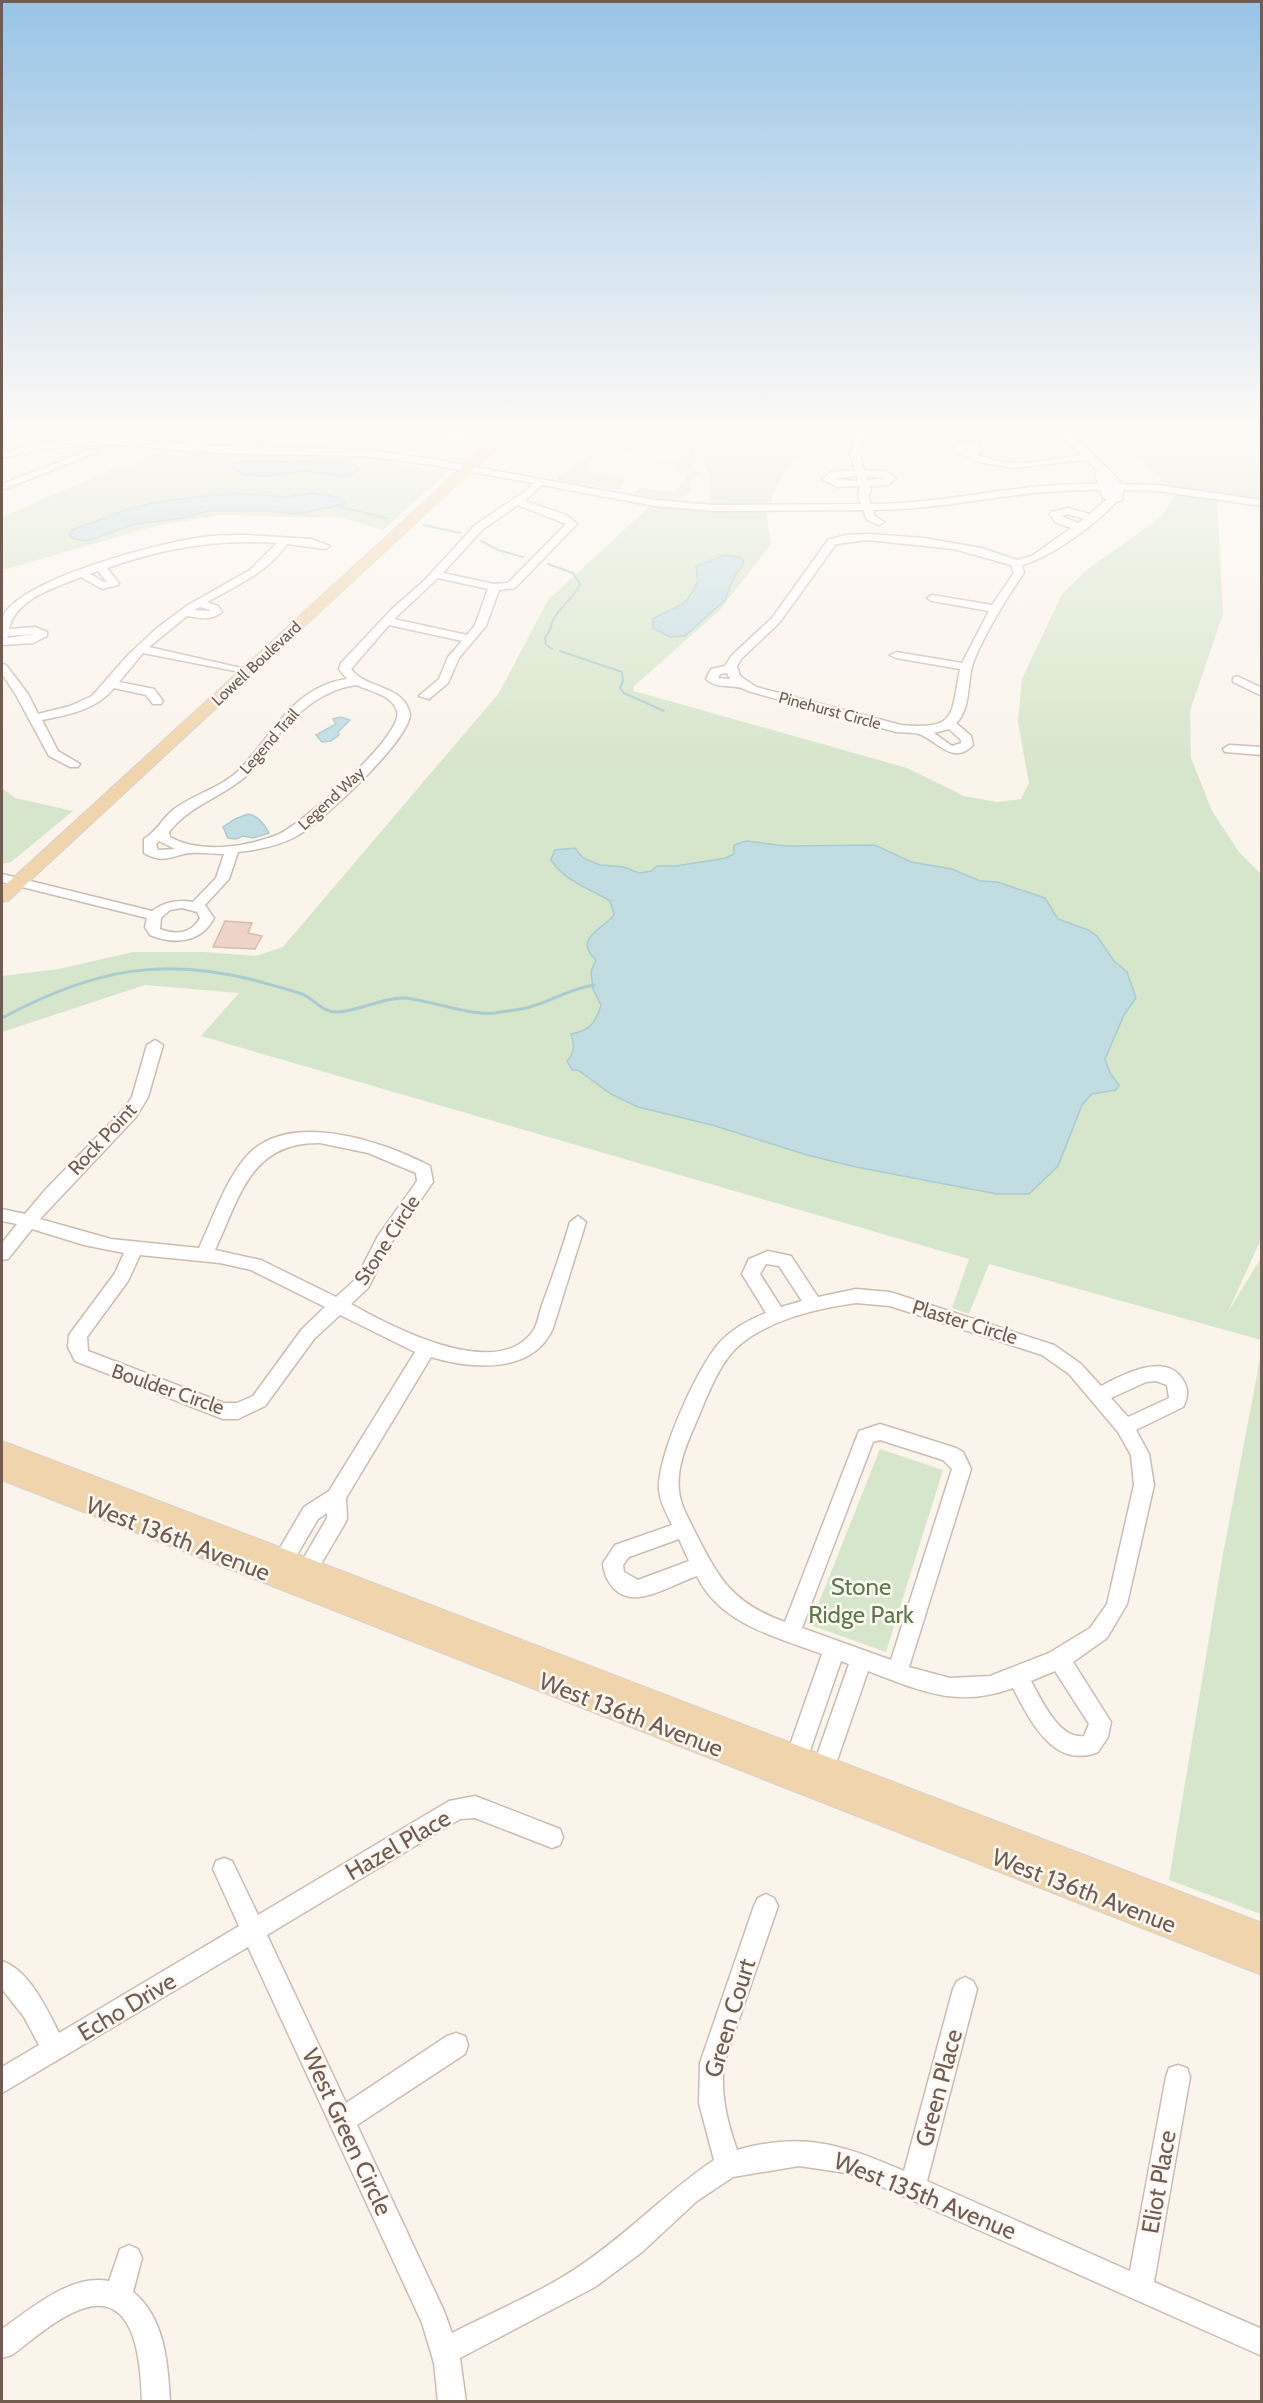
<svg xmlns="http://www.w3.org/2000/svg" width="1263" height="2403" viewBox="0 0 1263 2403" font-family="Cabin,sans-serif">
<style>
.green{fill:#d6e6ca}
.water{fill:#c1dde2;stroke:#a9ccd2;stroke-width:1.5}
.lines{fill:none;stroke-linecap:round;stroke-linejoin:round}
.stream-far1{stroke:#a9ccd2;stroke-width:2}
.stream{stroke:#a9ccd2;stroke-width:3}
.building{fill:#ecd4c6;stroke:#dcbba8;stroke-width:1.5}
.minor-casing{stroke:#cbbcb1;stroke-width:3}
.major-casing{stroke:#d8d1ce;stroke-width:2}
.minor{fill:#fff;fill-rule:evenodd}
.major{fill:#f0d5ac;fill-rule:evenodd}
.labels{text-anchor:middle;stroke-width:5;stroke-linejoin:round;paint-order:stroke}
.far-street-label{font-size:16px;fill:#725c51;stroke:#fdf8f1}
.street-label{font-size:20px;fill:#725c51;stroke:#fdf8f1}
.near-street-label{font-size:24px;fill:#725c51;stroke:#fdf8f1}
.near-park-label{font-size:24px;fill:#5c7b4d;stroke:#fdf8f1}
</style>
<rect width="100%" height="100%" fill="#faf4eb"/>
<g class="green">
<polygon points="255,430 334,430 338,449 251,449"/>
<polygon points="578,430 592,430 601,444 600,448 638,447 640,453 636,455 566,443"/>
<path d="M685,430L693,450L698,452L690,464L701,474L690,482V493L675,501L633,494L639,487C665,491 676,499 689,473L673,471L675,467L656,464L655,460L691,455L685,437L666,436L665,433Z"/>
<path d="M689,430H808C809,455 771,476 771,506H710L709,476Z"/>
<polygon points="1111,430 1230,430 1261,442 1261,501 1170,488"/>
<polygon points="164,447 371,456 445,474 383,530 343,518 221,515 160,525 2,570 2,517 110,470 138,462"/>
<polygon points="594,455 585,470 625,478 623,480 626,481 619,490 560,481 557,477 587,456"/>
<polygon points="1178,492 1217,498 1223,614 1190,711 1191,758 1212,811 1239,852 1261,874 1261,1239 1228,1312 1261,1258 1261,1340 989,1264 969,1314 952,1308 969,1259 201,1036 239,993 145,985 2,1032 2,976 59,969 133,952 204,952 256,956 283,947 499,693 548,600 651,505 708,510 766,510 771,544 720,610 633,687 634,691 907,768 964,796 997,802 1021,799 1029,783 1018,722 1022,679 1062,594 1089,568 1161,517"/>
<polygon points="2,788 15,798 73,811 11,862 2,864"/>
<polygon points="1261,1354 1261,1914 1169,1880 1223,1554"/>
<polygon points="880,1449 943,1470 886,1652 810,1625"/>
</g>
<g class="water">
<path d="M245,461L344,463L355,465L358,469C346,486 322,470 306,471C284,473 253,483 233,469L234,464Z"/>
<polygon points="235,493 285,497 312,493 341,498 345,504 298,514 268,511 208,511 183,518 132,525 88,541 74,539 69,535 72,530 125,510 161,501"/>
<path d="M725,555L742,558L744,563L733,579L725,600L685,636L670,637L653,628V619C678,603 683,613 698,581L696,566Z"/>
<polygon points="341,717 350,720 338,732 339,735 331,741 322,742 316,735 336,724 333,719"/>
<path d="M248,814C257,815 265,825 269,833L253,838L243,836L236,839L228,838L223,827L235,819Z"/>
<path d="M746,841L786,846L875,845L911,862L952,869L980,881L997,882L1045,898L1058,919L1088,930L1097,936L1114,961L1127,972L1136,998L1124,1015L1105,1059L1110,1073L1119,1085L1116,1090L1092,1094L1082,1105L1058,1166L1029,1194H997L856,1167L807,1155L712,1125L638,1107L611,1094L578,1070H572L567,1061C575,1053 575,1044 571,1034C589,1031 596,1023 601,1005L593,989L591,971L596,960C571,937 607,928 614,914L610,901C591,889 564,881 551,860L555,850L575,848L583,858L600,865L624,867L639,873L651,871L657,866H676L726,858L734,854V845Z"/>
</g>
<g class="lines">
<g class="stream-far1">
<polyline points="336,506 387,518"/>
<polyline points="424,525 460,533"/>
<polyline points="481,541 498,550 523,557"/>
<path d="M548,564L573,573L580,584C574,599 559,607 553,620C550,627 551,631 545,638L546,645L552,649"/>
<polyline points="560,651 622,672 623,681 620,688 624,693 664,711"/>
</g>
<path class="stream" d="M2,1018C93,969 167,954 268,984C279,987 291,990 302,994C315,999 322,1013 338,1012C360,1011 383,997 405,998C432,1001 468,1015 494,1013C506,1011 519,1010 530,1007C552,1001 571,988 594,985"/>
</g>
<polygon class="building" points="225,921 252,923 248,933 262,936 255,949 213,947"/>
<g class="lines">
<defs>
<g id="minor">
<path d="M194,430H204L206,437L200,445L364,450L432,459L655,500L714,505L861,504L858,497L860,486L837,487L822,479L832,472L855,470L850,455L857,430H867L860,455L864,470L886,471L896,478L888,485L870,486L871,491L868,497L871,504C947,504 1021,482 1098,484L1095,474L1097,471L1086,460L1012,468L979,462L950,449L967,441L979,445L982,451L977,454C1009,470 1047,460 1081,455L1055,430H1066L1113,473L1121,484L1157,485L1262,500V506L1157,491L1123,490L1122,500L1117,501C1096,524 1052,557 1022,565L1024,573C1009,594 976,647 971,671C968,687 969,712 956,723L971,736L973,745C953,766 938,741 919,734C912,732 903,733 896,732L748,691C734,682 719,691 706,679L711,669L725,666L732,655L772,618L828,540L846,535L868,534L924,538L981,548L1017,560L1032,556L1071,528L1055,522L1050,514L1051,512L1068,508L1090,514L1107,499L1103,498L1100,490C1023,488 949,510 873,510L875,516L884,522L879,525L867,520L863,510L714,511L655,506L542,485L525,501L566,515L577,524L515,588L499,590L486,626L459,658L448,683L429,699L419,696L439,679L448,657L462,641L389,625L351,669C367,690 403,684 410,714C410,740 319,825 295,837C278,846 257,850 238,852L229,879L205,905L214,918C201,943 174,945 150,935L145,927L147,918L2,882V874L152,911C164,902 177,899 193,902L216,878L224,854C213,854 201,852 190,853C172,855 165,865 144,853V839C157,831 162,819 173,810C193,794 222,788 240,769C274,734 292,687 347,679L339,669L341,663L392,609L425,580L475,525L527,490L533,483L432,465L364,456L222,453L112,444L51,448L2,458V452L51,442L112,438L191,445L196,437ZM967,447L972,449H963ZM857,476L858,481L834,479ZM866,476L885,478L868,480ZM518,505L566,524L508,583L494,584L443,573L483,529ZM1068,514L1084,519L1078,523L1061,516ZM868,540L954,549L1011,565L1014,573L992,605L932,595L927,598L932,601L989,611L962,663L896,652L890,655L896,658L960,669C951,717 956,730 901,725L756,687L740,676L737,666L741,659L780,622L836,544ZM438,578L488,589L475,625L467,635L394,619ZM727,673L730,679L718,678L720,674ZM356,685C370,691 392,695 397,711C405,735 300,826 277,835C246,847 200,854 170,837L169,832C190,805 221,798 246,776C256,768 264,754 272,743C293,715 321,690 356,685ZM949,729L961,740V743L952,746L934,733ZM159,841L175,849L158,850L156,844ZM182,908L197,912L200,918C192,934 175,935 160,929L161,918L170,910Z"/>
<polygon points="455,430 463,430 473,437 460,444 441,440 384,438 379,435 384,432 443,434"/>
<polygon points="92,449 100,451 2,490 2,484"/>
<path d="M247,535L311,539L330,546L325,549L287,544C267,573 238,585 207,602L218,606L222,612C211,621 200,618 187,616L149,647L250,670V674L143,653L119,682L154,689L163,701L161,704H153L146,695L114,688C96,710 68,715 42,720L58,751L80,764L78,767H70L49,756L16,695L2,674V664L6,665L28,694L38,714L70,706L92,696L128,655L157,628L188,605L250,570L277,543C215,539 165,548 107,568L119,583L118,585L102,589L81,577C55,588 16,598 9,629L35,627L47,632V636L33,643L2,645C2,636 0,622 4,614C27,577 167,540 211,536C223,535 235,535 247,535ZM98,571L107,582H104L90,574ZM200,607L210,610V611L194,610ZM35,634L7,638L8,636Z"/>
<polygon points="1237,676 1262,688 1262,696 1233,682 1233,678"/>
<polygon points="1229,745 1262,747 1262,755 1225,752 1223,749"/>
<path d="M155,1040L163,1045L148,1097L136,1117L40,1219L111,1239L199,1248C213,1218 224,1184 245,1158C286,1108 383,1141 430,1166L433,1182L391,1243L368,1288L351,1304C390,1326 497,1383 533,1331C538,1324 539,1313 542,1305C552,1278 562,1250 570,1222L578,1216L586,1222L553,1328C533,1375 470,1369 431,1357L346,1498L347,1519L344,1525L308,1586L301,1589L294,1586L291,1580L327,1518V1513L318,1519L284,1577L277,1580L270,1577L267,1571L270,1565L304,1507L329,1491L415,1352L340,1315L314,1339L265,1406L238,1419H223L75,1361L68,1347L69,1335L115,1273L124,1253L84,1245L32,1229L8,1259L2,1260V1243L17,1224L2,1221V1209L25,1214L46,1189L124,1109L132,1097L147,1045ZM320,1143L368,1153L416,1173L417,1181L378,1236L356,1279L336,1297L261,1260L215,1250C240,1197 250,1142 320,1143ZM140,1255L220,1263L251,1270L325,1307L302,1329L253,1396L237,1403H224L88,1351L87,1337L128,1281Z"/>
<path d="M768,1251L791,1256L818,1297L856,1289L890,1292L1054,1345L1081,1364L1101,1386C1122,1375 1166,1351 1183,1380C1189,1389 1188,1398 1183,1407L1136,1430L1149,1454L1154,1485L1127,1604L1107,1638L1073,1662L1111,1722L1108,1737L1098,1752C1053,1770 1030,1720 1013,1688C956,1709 919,1690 868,1671L831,1778L828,1785L820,1789L812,1785L809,1778L849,1664L841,1661L804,1768L801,1775L793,1778L785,1775L782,1768L822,1654C776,1637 720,1624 697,1576C679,1582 658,1595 639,1597C618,1600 604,1581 603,1563L615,1545L672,1525C667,1514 660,1503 659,1490C657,1457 697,1367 720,1342C732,1329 750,1319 766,1313L742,1274L749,1259ZM766,1264L779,1266L802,1301L781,1307L760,1274ZM856,1303L890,1306L1042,1355L1069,1374L1118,1432L1131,1455L1134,1485L1107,1604L1090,1628L1049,1653L990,1676L950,1678L909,1667L971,1469L963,1452L956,1448L880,1424L859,1431L857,1436L785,1622C732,1603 719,1579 695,1532C689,1519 680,1505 679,1490C676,1461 692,1434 702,1408C712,1385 722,1359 742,1343C772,1319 819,1308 856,1303ZM1146,1382L1156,1381L1167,1385L1169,1398L1128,1417L1111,1398ZM880,1440L943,1460L952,1469L891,1660L802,1628L873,1442ZM679,1539L689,1561L638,1580L624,1572L623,1565L629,1557ZM1055,1671L1089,1724L1084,1736C1059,1740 1041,1699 1031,1681Z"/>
<path d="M475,1796L560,1829L563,1837L560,1845L552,1848L475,1818L460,1819L267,1935L346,2103L447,2036L456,2033L465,2036L468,2045L465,2054L357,2125L444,2311L452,2333C492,2312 542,2292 578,2267C627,2235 666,2192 714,2160L699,2103L700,2063L754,1906L758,1898L766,1894L774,1898L778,1906L724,2063C720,2094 727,2121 737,2150C803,2131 844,2145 904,2171L953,1989L957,1981L965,1977L973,1981L977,1989L927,2181L1130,2271L1166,2077L1169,2068L1178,2065L1187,2068L1190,2077L1154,2282L1262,2329V2356L853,2174L799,2166L733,2177L697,2201L642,2252L595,2287L460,2358L466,2402H438L434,2363L422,2323L248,1947L2,2093V2067L39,2045L24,2017L2,1989V1961C29,1970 47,2009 59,2033L239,1926L213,1869L216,1861L224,1858L232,1861L258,1915L449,1801Z"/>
<path d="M129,2245L138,2249L142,2258L133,2292C165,2318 168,2363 170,2402H142C141,2369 138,2292 85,2308C58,2316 34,2339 12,2355L2,2358V2329C32,2308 70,2274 109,2281L120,2249Z"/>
</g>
<g id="major">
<polygon points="503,430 516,430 8,901 2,902 2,888"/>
<polygon points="2,1441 1262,1923 1262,1975 2,1480"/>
</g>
</defs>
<use href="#minor" class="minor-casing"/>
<use href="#major" class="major-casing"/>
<use href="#minor" class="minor"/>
<use href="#major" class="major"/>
</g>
<linearGradient id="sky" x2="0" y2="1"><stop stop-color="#98c4e6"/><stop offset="0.56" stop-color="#fdfaf6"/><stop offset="1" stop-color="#fdfaf6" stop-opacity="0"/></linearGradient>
<rect width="1263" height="767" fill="url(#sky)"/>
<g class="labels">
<g class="far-street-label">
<text transform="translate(256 663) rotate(-43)" y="6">Lowell Boulevard</text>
<text transform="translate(830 710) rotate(15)" y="6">Pinehurst Circle</text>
<text transform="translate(269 741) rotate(-49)" y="6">Legend Trail</text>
<text transform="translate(331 798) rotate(-43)" y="6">Legend Way</text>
</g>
<g class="street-label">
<text transform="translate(102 1139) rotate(-47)" y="7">Rock Point</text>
<text transform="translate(387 1240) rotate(-57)" y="7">Stone Circle</text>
<text transform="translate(965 1322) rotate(17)" y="7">Plaster Circle</text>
<text transform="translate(168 1389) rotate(19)" y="7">Boulder Circle</text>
</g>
<g class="near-street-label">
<text transform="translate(178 1539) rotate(21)" y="8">West 136th Avenue</text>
<text transform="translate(631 1715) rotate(21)" y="8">West 136th Avenue</text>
<text transform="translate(398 1845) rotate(-30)" y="8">Hazel Place</text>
<text transform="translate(1084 1891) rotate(21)" y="8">West 136th Avenue</text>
<text transform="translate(127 2007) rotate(-31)" y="8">Echo Drive</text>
<text transform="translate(730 2018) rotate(-73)" y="8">Green Court</text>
<text transform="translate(939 2088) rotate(-75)" y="8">Green Place</text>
<text transform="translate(347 2132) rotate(65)" y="8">West Green Circle</text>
<text transform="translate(1159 2182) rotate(-80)" y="8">Eliot Place</text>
<text transform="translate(925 2196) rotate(22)" y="8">West 135th Avenue</text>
</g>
<g class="near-park-label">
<text x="861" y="1595">Stone<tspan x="861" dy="28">Ridge Park</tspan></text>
</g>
</g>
<rect width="1263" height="2403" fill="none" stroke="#725c51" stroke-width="6"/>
</svg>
